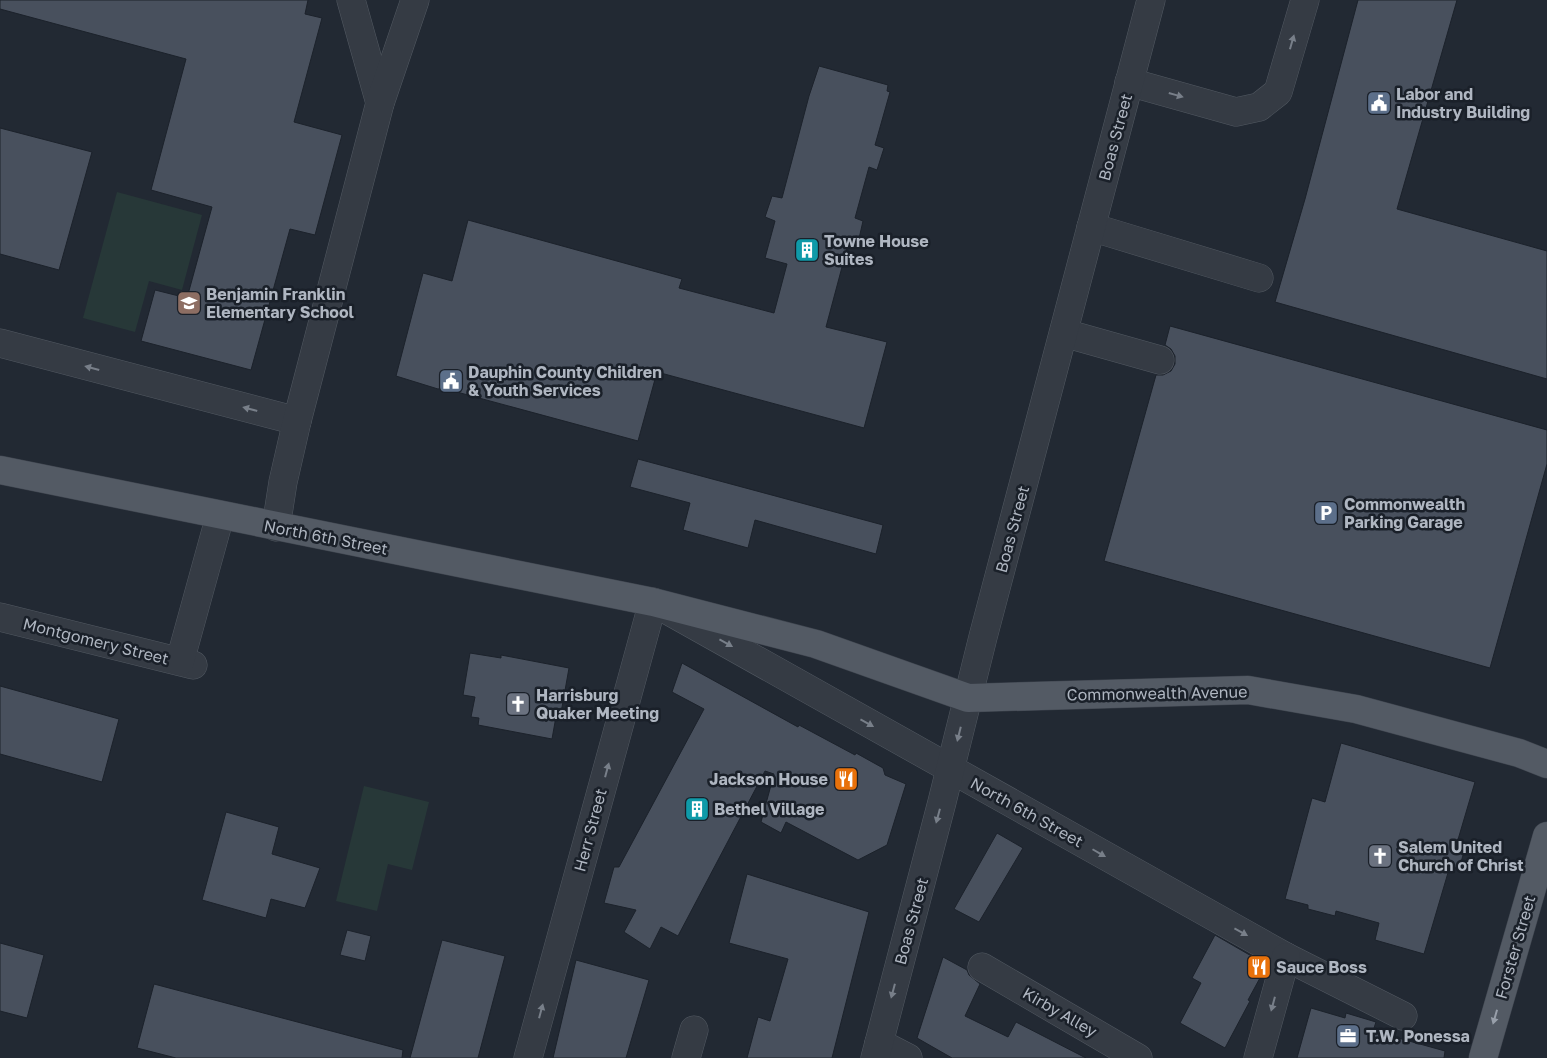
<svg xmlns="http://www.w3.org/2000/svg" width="1547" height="1058" viewBox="0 0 1547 1058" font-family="'Golos Text',sans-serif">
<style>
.green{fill:#273838}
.building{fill:#48505d;stroke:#1c222b}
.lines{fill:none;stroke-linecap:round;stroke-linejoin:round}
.minor-casing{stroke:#525962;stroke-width:29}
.major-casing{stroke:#3e444e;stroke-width:29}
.minor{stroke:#353b44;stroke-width:28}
.major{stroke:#535a64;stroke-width:28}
.oneway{fill:#787f89}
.oneway2{fill:#989faa}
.labels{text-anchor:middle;stroke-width:5;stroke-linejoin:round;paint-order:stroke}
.poi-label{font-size:16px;font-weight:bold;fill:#afb6c1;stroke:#1a2029;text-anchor:start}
.street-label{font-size:16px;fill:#afb6c1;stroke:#1a2029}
</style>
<rect width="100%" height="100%" fill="#222933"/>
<g class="green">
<polygon points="117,192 202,215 182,290 149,281 135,332 83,318"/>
<polygon points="364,786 429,802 412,870 388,864 377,911 336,901"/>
</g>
<g class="building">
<polygon points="0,0 308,0 305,14 322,18 294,122 342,135 315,235 290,229 251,370 141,341 155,290 187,298 212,207 151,190 186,59 0,9"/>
<polygon points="1358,0 1457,0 1397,209 1547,251 1547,379 1275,302 1305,199"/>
<polygon points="819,66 888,85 887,91 890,92 875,145 884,148 877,170 869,167 855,218 863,221 858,243 849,241 826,327 887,342 864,428 657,372 638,441 442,388 438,389 396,376 423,273 452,281 468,220 682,279 679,288 774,313 787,264 765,258 775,221 765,217 772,196 782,198 809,96"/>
<polygon points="0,128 92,152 59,270 0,254"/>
<polygon points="1170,326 1547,430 1547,464 1490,668 1104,561 1156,375 1163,375 1171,371 1175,364 1175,356 1171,349 1165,345"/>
<polygon points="638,459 883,525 876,554 755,520 748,548 683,530 690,503 630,487"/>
<polygon points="470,653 501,658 501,655 569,668 561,713 557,711 552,739 478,725 479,718 471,717 475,697 463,695"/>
<polygon points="682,663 798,727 799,725 855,755 856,753 883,768 885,775 906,784 887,845 858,860 786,822 781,833 761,822 774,774 765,771 678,936 661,927 650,949 624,932 636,910 604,903 614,867 619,867 704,709 672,692"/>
<polygon points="0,686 119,719 102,782 0,754"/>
<polygon points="1341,743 1475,782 1457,843 1466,845 1459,869 1450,866 1424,954 1375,940 1379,923 1336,911 1335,916 1308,909 1308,905 1285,899 1312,798 1325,802"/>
<polygon points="226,812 279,827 272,854 320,868 305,908 271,899 266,918 202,900"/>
<polygon points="997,833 1023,848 979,922 954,909"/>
<polygon points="747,874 869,912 832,1058 747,1058 758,1017 770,1021 788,959 729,943"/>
<polygon points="347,930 371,936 365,961 340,955"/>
<polygon points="1215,935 1267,965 1248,1000 1250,1001 1225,1048 1180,1023 1201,983 1192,978"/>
<polygon points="442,940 505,956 478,1058 410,1058"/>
<polygon points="0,943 44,955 27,1018 0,1011"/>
<polygon points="943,957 967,970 969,975 980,984 965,1016 1008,1037 1016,1022 1086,1058 952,1058 917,1038"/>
<polygon points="576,960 649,980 626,1058 553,1058"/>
<polygon points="154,984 403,1050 402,1058 176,1058 137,1048"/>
<polygon points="1311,1008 1345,1018 1346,1013 1376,1022 1373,1031 1445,1051 1444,1058 1297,1058"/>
</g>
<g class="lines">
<defs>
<g id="minor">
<polyline points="351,0 380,103"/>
<polyline points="1129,82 1236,112 1259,107 1278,92 1305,0"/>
<polyline points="1091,227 1259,278"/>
<polyline points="1064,333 1160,360"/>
<polyline points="0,343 297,421"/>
<polyline points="276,527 283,482 297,421 380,103 415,0"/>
<polyline points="0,617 193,665"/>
<polyline points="180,661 220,516"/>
<polyline points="982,967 1138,1058"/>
<polyline points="879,1043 908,1058"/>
<polyline points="528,1058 653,602 1286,957 1403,1016"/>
<polyline points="686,1058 694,1030"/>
<polyline points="875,1058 942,802 983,637 1151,0"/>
<polyline points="1258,1058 1286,957"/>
</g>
<g id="major">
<polyline points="0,470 653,602 816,644 968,698 1248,690 1356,709 1519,753 1547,764"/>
<polyline points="1483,1058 1547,836"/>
</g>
</defs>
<use href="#minor" class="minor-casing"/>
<use href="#major" class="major-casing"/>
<use href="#minor" class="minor"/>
<use href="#major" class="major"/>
</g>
<defs><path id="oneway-solid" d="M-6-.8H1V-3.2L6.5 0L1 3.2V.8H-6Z" transform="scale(1.25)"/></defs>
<g class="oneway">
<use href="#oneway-solid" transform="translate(1292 42) rotate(-74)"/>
<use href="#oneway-solid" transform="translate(1176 95) rotate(16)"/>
<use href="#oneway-solid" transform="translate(92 368) rotate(-165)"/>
<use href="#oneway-solid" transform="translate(250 409) rotate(-165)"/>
<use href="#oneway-solid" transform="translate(726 643) rotate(29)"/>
<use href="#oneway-solid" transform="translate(867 723) rotate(29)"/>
<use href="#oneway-solid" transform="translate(959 734) rotate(104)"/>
<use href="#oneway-solid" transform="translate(607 770) rotate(-75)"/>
<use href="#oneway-solid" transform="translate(938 816) rotate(105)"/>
<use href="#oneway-solid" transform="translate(1099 853) rotate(30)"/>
<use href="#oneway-solid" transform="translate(1241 932) rotate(29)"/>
<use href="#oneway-solid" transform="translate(893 991) rotate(105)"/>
<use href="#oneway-solid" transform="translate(1273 1004) rotate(105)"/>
<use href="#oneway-solid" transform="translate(541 1011) rotate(-75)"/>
</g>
<use class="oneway2" href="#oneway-solid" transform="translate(1495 1017) rotate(106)"/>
<defs>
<symbol id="civic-square" viewBox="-11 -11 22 22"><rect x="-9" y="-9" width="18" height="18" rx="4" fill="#5c6f8a" stroke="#1a2029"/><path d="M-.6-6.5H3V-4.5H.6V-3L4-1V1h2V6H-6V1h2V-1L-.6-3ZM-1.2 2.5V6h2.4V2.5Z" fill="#fff"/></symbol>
<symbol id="building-square" viewBox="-11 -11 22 22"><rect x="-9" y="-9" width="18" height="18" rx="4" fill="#0f9aa8" stroke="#1a2029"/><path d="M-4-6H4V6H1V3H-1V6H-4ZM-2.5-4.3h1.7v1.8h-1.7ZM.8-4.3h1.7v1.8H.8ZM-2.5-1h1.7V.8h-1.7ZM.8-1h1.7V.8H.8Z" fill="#fff"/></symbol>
<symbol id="school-square" viewBox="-11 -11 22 22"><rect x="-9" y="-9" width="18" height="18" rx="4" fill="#8d6e63" stroke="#1a2029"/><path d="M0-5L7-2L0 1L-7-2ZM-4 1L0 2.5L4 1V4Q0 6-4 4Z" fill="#fff"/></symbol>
<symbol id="parking-square" viewBox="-11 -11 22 22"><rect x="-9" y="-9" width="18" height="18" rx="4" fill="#5c6f8a" stroke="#1a2029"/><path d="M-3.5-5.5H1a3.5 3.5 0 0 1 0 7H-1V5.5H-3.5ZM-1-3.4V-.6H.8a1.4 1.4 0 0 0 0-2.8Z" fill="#fff"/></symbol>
<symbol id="church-square" viewBox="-11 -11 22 22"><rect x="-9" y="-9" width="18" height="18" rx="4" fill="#6b7280" stroke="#1a2029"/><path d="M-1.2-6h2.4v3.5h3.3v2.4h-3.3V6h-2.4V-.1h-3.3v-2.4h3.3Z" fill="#fff"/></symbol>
<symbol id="restaurant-square" viewBox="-11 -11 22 22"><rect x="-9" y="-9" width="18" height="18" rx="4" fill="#e8710a" stroke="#1a2029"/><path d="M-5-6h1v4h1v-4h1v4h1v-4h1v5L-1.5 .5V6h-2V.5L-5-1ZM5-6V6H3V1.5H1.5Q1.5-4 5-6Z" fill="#fff"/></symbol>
<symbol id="office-square" viewBox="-11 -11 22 22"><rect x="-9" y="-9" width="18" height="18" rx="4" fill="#5c6f8a" stroke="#1a2029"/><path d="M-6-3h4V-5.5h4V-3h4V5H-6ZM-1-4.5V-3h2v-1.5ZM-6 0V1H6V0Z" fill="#fff"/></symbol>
</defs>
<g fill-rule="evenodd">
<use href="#civic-square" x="1365" y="89" width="28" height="28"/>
<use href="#building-square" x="793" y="236" width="28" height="28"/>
<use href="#school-square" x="175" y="289" width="28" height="28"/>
<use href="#civic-square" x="437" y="367" width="28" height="28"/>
<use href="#parking-square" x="1312" y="499" width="28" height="28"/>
<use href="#church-square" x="504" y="690" width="28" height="28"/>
<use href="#restaurant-square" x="832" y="765" width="28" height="28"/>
<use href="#building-square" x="683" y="795" width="28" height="28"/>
<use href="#church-square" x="1366" y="842" width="28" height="28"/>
<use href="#restaurant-square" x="1245" y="953" width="28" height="28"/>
<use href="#office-square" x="1334" y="1022" width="28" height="28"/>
</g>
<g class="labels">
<g class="poi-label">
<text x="1396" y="100">Labor and<tspan x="1396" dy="18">Industry Building</tspan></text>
<text x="824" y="247">Towne House<tspan x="824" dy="18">Suites</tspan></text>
<text x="206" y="300">Benjamin Franklin<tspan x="206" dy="18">Elementary School</tspan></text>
<text x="468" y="378">Dauphin County Children<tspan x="468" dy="18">&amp; Youth Services</tspan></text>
<text x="1344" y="510">Commonwealth<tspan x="1344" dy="18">Parking Garage</tspan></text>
<text x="536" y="701">Harrisburg<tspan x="536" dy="18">Quaker Meeting</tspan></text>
<text x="828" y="785" text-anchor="end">Jackson House</text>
<text x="714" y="815">Bethel Village</text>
<text x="1398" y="853">Salem United<tspan x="1398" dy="18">Church of Christ</tspan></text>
<text x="1276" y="973">Sauce Boss</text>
<text x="1366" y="1042">T.W. Ponessa</text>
</g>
<g class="street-label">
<text transform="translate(1115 137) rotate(-75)" y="6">Boas Street</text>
<text transform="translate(1012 529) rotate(-75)" y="6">Boas Street</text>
<text transform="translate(326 537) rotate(11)" y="6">North 6th Street</text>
<text transform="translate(96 641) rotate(14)" y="6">Montgomery Street</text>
<text transform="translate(1157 693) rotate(-1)" y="6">Commonwealth Avenue</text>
<text transform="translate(1027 812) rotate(29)" y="6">North 6th Street</text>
<text transform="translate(590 830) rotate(-75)" y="6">Herr Street</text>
<text transform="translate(911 921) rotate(-75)" y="6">Boas Street</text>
<text transform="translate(1515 947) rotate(-74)" y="6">Forster Street</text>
<text transform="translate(1060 1012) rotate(30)" y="6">Kirby Alley</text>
</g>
</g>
</svg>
